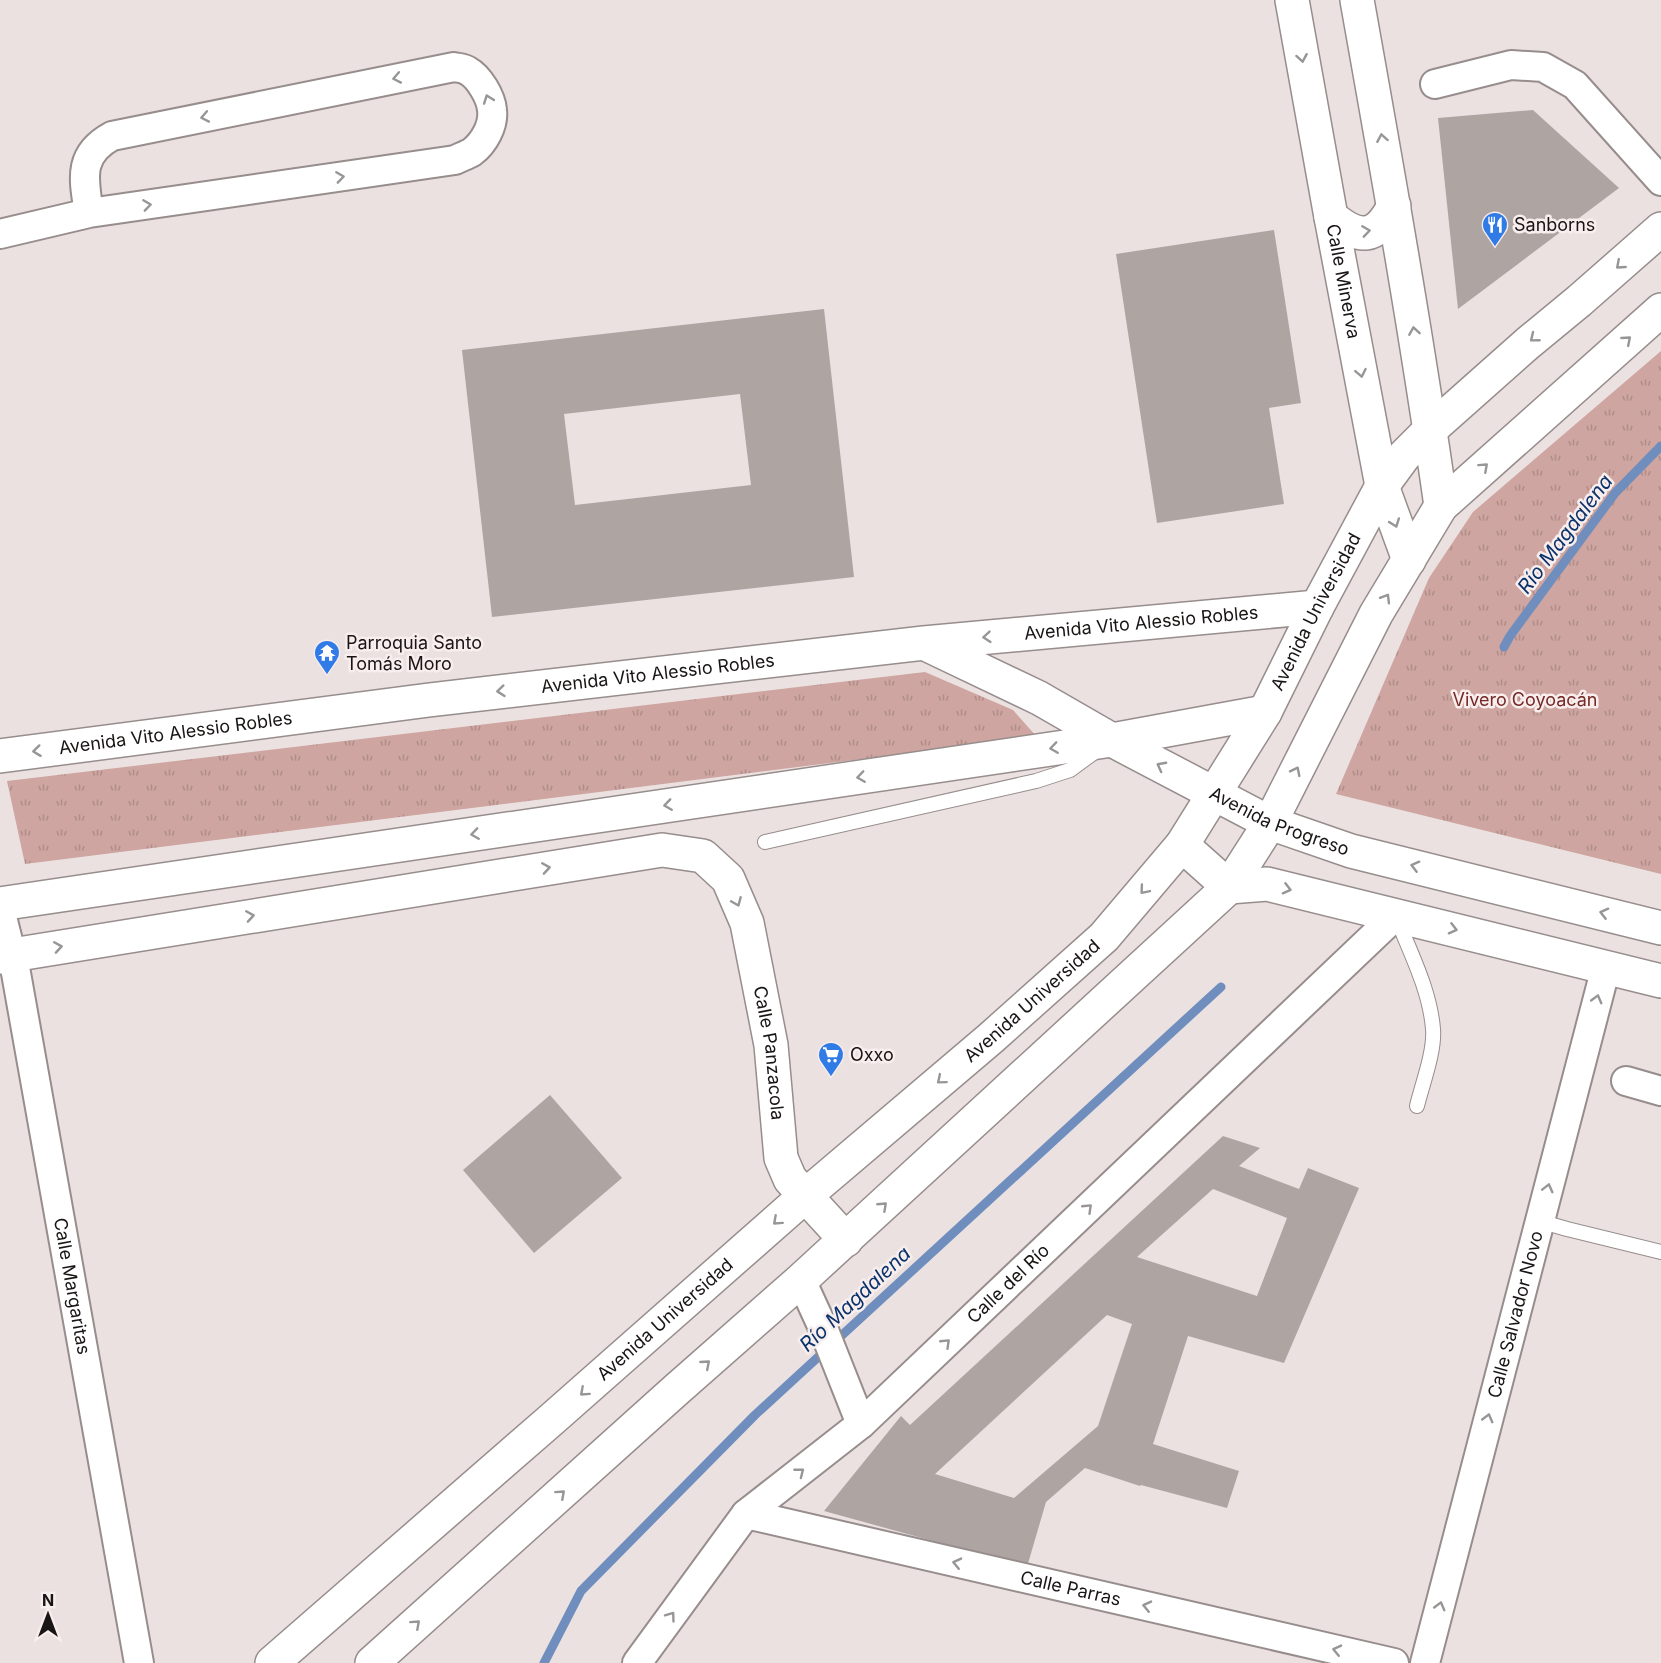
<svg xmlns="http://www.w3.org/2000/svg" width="1661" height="1663" viewBox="0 0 1661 1663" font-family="Inter,sans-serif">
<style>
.park{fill:url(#park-tufts)}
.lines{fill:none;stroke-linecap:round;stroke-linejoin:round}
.stream{stroke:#6f8ebd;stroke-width:9}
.building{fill:#aea5a3;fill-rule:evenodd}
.service-casing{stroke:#968d8c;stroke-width:16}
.minor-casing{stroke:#968d8c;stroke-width:32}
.tertiary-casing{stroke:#968d8c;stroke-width:36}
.secondary-casing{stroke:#968d8c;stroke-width:36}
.service{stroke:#fff;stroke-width:14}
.minor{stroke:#fff;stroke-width:28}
.tertiary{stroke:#fff;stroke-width:33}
.secondary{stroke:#fff;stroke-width:33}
.oneway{stroke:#979695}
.labels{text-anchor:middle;stroke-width:5;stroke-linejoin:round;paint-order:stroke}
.poi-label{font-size:18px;fill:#181514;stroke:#f8eeed;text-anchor:start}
.street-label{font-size:18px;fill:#181514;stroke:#f8eeed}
.park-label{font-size:18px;fill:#762926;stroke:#f8eeed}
.water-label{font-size:20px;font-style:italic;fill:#0a336c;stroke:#f8eeed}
</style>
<defs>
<pattern id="park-tufts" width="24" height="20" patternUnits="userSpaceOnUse" patternTransform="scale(1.5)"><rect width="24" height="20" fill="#cea5a0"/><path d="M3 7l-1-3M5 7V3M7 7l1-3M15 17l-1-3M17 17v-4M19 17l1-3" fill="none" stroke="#b08d89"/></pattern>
</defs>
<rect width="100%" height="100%" fill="#ebe1e0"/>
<g class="park">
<polygon points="1661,351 1661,874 1336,794 1429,578 1473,512"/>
<polygon points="925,672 1013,710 1037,737 25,864 7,781"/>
</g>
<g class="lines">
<g class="stream">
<polyline points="1504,647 1510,636 1615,493 1661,446"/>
<polyline points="544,1663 581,1591 755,1415 1221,987"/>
</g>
</g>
<g class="building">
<polygon points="1533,110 1619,188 1458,309 1438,118"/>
<polygon points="1274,230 1301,403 1269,408 1284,504 1157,523 1116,254"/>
<path d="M824,309L854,577L492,617L462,350ZM740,394L751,485L575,505L564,414Z"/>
<polygon points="550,1095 622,1178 534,1253 463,1170"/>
<path d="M1223,1136L1260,1148L1239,1166L1299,1189L1308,1168L1359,1188L1284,1363L1188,1336L1153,1444L1239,1471L1227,1508L1141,1485L1140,1486L1085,1468L1046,1502L1027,1567L824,1511L901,1416L910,1425ZM1213,1189L1287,1218L1257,1296L1137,1257ZM1107,1315L1132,1324L1098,1426L1014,1498L935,1474Z"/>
</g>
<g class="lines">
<defs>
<g id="service">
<polyline points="765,842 1036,781 1070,770 1096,751"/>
<path d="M1397,919C1411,954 1430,991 1433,1029C1435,1051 1422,1085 1417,1106"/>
<polyline points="1539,1221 1567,1229 1661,1252"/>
</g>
<g id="minor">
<polyline points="1435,84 1511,65 1543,67 1575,85 1661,181"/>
<path d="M0,234L89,213L455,160C461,157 467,155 472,152C484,143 494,125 492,110C491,97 479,77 468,71C464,68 458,68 454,67L112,136C77,155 84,180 89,213"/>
<path id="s1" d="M0,909L16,973L139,1663"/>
<polyline points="1626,1081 1661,1091"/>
<polyline points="801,1280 823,1328 861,1424"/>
<path id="s2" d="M746,1514L1394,1663"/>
<path id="s3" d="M637,1663L746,1514L861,1424L1396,915"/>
<path id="s4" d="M1425,1663L1606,967"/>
</g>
<g id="tertiary">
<path id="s5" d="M1292,0L1331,217L1382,486L1409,560"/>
<path d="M1357,0C1387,168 1417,337 1441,506"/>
<path d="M1331,217C1360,240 1376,240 1394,206"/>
<path id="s6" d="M926,644L1039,698L1112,740L1270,823L1351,851L1661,928"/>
<path id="s7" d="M0,756L429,700L924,643L1317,607"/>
<polyline points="1182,845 1229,887 1267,884 1661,981"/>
</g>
<g id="secondary">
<polyline points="0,904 1112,740 1265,712"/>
<path id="s8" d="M0,957L662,850L703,856L728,879L747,923L771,1045L781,1158L790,1179L846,1240"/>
<path id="s9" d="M272,1663L551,1420L805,1196L991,1038L1104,937L1182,845L1265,712L1317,607L1382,486L1404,456L1430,430L1528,343L1579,301L1661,229"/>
<polyline points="372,1663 676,1390 801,1280 1229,887 1270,823 1376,614 1441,506 1661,310"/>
</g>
</defs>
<use href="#service" class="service-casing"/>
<use href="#minor" class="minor-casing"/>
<use href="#tertiary" class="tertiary-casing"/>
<use href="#secondary" class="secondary-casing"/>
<use href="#service" class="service"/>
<use href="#minor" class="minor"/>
<use href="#tertiary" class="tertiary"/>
<use href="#secondary" class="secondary"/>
</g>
<defs><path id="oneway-chevron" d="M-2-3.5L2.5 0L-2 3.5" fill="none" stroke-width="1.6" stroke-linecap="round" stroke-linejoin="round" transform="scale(1.5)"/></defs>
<g class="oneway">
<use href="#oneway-chevron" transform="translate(1302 58) rotate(80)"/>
<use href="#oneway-chevron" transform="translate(397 78) rotate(169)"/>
<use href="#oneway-chevron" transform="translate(488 99) rotate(-110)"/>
<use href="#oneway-chevron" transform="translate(205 117) rotate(169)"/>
<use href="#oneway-chevron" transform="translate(1382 138) rotate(-100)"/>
<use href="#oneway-chevron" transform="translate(340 177) rotate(-8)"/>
<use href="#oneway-chevron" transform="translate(147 205) rotate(-8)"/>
<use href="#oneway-chevron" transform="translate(1366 231) rotate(-8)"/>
<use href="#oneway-chevron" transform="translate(1620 265) rotate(139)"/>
<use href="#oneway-chevron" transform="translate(1414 331) rotate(-99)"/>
<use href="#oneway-chevron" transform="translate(1534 338) rotate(141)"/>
<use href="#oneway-chevron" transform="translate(1627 340) rotate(-41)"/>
<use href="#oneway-chevron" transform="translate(1361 373) rotate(79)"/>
<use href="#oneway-chevron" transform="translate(1484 467) rotate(-42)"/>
<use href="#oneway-chevron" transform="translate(1395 523) rotate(70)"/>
<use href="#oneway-chevron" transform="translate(1386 598) rotate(-59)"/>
<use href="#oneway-chevron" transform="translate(987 637) rotate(175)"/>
<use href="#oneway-chevron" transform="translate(501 691) rotate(174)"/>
<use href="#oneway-chevron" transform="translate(1054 748) rotate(172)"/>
<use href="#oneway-chevron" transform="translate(37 751) rotate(173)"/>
<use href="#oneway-chevron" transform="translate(1161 766) rotate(-152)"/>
<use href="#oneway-chevron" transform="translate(1296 771) rotate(-63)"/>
<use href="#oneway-chevron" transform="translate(861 777) rotate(172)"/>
<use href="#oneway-chevron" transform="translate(668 805) rotate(172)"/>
<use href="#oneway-chevron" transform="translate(475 834) rotate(172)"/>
<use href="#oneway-chevron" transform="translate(1415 866) rotate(-166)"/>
<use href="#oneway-chevron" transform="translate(546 868) rotate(-9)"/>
<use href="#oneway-chevron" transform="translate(1287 889) rotate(14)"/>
<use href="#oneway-chevron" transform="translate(1144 890) rotate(130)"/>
<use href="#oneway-chevron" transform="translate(737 902) rotate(67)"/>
<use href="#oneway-chevron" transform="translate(1604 913) rotate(-166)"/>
<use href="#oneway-chevron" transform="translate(250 916) rotate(-9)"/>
<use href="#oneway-chevron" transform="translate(1453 929) rotate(14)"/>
<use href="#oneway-chevron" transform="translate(58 947) rotate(-9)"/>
<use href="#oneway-chevron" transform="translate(1597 999) rotate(-75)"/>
<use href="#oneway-chevron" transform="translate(941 1080) rotate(140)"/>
<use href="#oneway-chevron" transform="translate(1548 1188) rotate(-76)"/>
<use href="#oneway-chevron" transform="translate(883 1206) rotate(-43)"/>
<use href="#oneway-chevron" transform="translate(1088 1208) rotate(-44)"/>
<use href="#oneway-chevron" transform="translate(777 1221) rotate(138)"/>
<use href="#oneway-chevron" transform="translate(946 1343) rotate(-44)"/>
<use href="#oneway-chevron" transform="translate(706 1364) rotate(-41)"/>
<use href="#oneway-chevron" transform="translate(584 1392) rotate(138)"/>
<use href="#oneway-chevron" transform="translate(1488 1418) rotate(-75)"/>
<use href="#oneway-chevron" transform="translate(800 1472) rotate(-38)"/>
<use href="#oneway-chevron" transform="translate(561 1494) rotate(-42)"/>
<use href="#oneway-chevron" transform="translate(957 1563) rotate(-167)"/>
<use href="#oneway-chevron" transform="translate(1147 1606) rotate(-167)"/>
<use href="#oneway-chevron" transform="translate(1440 1606) rotate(-75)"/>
<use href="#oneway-chevron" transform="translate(671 1616) rotate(-54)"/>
<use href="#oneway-chevron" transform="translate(416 1624) rotate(-42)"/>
<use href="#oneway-chevron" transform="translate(1337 1650) rotate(-167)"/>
</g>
<defs>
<symbol id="restaurant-pin" viewBox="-11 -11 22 30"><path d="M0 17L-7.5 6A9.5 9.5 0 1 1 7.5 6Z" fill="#317be7" stroke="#f8eeed"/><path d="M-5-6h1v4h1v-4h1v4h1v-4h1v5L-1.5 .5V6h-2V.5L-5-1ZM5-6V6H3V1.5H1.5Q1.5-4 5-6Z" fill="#fff"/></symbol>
<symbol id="temple-pin" viewBox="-11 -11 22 30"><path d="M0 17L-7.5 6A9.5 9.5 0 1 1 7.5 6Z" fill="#317be7" stroke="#f8eeed"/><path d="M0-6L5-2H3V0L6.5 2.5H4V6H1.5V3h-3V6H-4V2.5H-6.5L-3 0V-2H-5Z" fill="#fff"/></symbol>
<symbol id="supermarket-pin" viewBox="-11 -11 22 30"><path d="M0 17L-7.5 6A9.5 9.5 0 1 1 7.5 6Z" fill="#317be7" stroke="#f8eeed"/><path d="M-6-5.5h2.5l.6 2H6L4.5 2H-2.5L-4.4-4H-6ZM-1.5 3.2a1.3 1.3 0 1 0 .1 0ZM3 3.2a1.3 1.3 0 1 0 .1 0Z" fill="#fff"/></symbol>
</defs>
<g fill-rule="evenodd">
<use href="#restaurant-pin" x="1480" y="210" width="30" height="40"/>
<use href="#temple-pin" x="312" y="638" width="30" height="40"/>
<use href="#supermarket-pin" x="816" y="1040" width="30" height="40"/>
</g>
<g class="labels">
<g class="poi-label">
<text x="1514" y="231">Sanborns</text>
<text x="346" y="649">Parroquia Santo<tspan x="346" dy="21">Tomás Moro</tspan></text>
<text x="850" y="1061">Oxxo</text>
</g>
<g class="street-label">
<text dy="6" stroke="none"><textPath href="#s5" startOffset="286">Calle Minerva</textPath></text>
<text dy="6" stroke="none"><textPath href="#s9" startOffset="1494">Avenida Universidad</textPath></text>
<text dy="6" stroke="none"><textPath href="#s7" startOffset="1149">Avenida Vito Alessio Robles</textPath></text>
<text dy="6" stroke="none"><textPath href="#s7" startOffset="663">Avenida Vito Alessio Robles</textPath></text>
<text dy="6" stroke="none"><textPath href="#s7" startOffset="177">Avenida Vito Alessio Robles</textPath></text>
<text dy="6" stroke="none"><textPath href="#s6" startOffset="396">Avenida Progreso</textPath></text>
<text dy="6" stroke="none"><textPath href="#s9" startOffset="1008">Avenida Universidad</textPath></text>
<text dy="6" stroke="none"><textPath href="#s8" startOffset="926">Calle Panzacola</textPath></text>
<text dy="6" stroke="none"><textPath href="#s3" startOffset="534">Calle del Río</textPath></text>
<text dy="6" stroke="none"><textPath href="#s1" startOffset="384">Calle Margaritas</textPath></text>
<text dy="6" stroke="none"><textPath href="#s4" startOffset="360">Calle Salvador Novo</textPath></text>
<text dy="6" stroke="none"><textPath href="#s9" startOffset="522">Avenida Universidad</textPath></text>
<text dy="6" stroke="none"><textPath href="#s2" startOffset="333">Calle Parras</textPath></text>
</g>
<g class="park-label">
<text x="1525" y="706">Vivero Coyoacán</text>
</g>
<g class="water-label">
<text transform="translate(1565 534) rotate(-53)" y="7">Río Magdalena</text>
<text transform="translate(855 1299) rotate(-43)" y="7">Río Magdalena</text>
</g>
</g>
<g transform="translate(48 1615)" stroke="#f8eeed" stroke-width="4.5" paint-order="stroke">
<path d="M0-4.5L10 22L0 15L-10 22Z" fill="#181514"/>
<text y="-9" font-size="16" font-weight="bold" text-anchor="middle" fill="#181514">N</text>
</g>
</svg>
